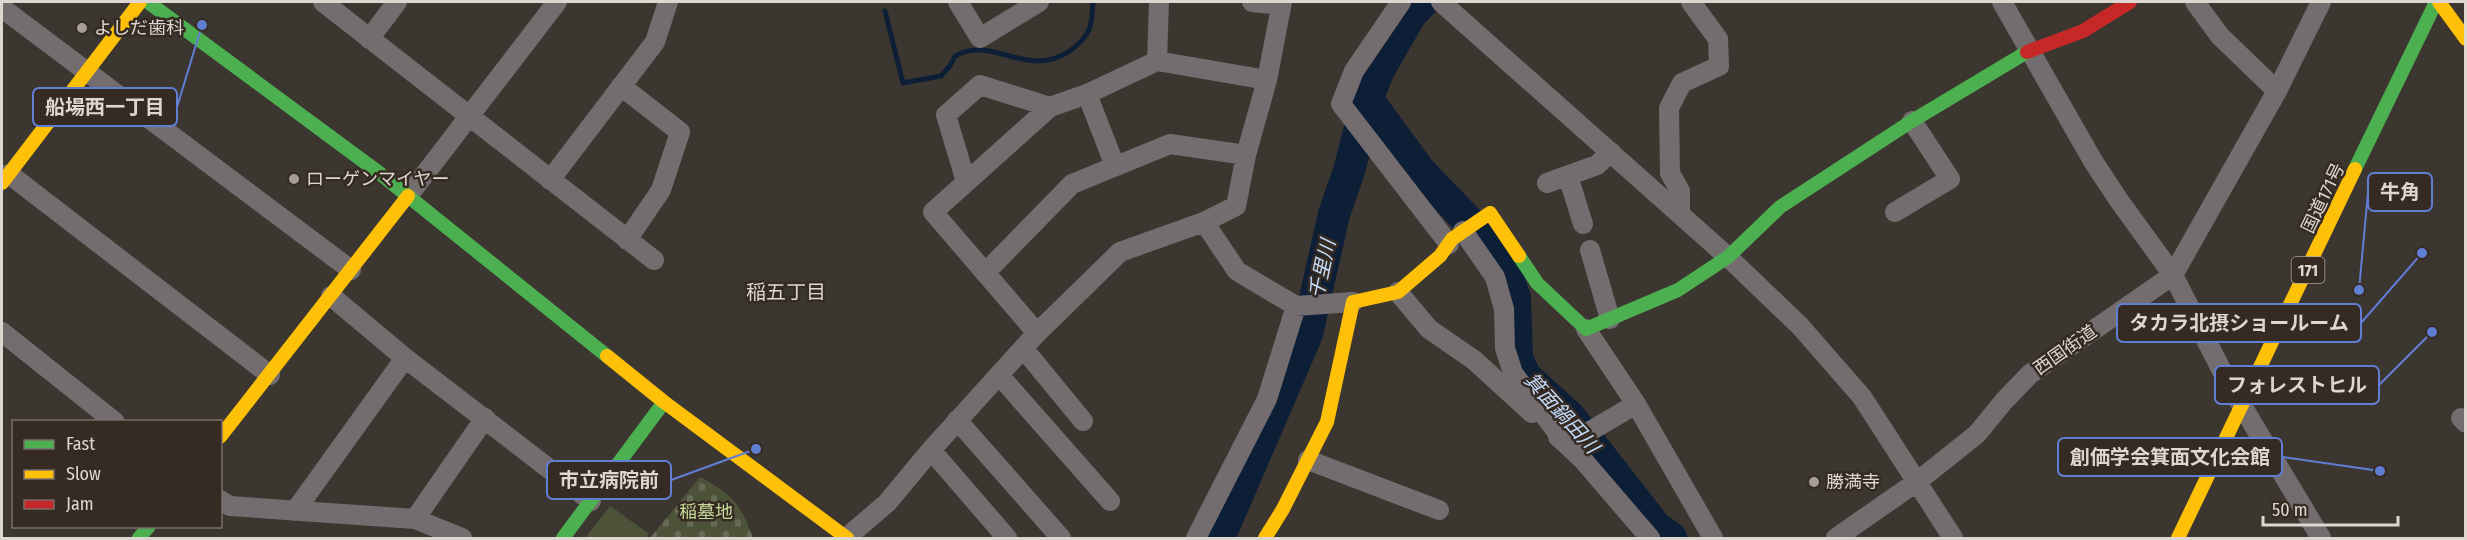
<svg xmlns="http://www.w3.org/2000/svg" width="2467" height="540" viewBox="0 0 2467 540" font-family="'Fira Sans Condensed','Noto Sans JP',sans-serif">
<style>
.green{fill:#4c5338}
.cemetery{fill:url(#cemetery-stones)}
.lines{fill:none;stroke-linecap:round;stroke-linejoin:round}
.stream{stroke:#0d1f36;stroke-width:5}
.river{stroke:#0d1f36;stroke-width:32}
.street{stroke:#746d6f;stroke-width:20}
.fast{stroke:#4caf50;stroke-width:14}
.slow{stroke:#ffc107;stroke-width:14}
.jam{stroke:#c62828;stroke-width:14}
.poi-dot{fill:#a59e98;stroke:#362b22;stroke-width:2}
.labels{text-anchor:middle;stroke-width:5;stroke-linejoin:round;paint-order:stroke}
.shield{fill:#362b22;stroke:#aca39c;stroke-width:1.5}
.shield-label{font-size:16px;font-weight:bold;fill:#ded6d0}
.poi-label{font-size:18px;fill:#ded6d0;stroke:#362b22;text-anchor:start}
.street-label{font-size:18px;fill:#ded6d0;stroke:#362b22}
.park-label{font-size:18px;fill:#c5da9a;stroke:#362b22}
.water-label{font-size:20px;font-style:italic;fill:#c2dbfc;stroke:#362b22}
.neighbourhood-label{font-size:20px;fill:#ded6d0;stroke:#362b22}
.leader{fill:none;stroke:#617ed5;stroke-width:2}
.callout-dot{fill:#617ed5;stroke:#362b22;stroke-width:2}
.callout{fill:#362b22;stroke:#617ed5;stroke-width:2}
.callout-label{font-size:20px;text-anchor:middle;font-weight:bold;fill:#ded6d0}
</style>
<defs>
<pattern id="cemetery-stones" width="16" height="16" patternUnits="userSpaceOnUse" patternTransform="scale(1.5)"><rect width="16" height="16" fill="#4c5338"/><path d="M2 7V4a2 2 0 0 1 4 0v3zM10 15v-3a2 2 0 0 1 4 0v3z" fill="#656b54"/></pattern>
</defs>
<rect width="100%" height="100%" fill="#3c3630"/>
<path class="green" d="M 610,506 L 648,533 L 647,538 L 585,538 Z"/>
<path class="cemetery" d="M 700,477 C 733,495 740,503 753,538 L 650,538 Z"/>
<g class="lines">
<path class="stream" d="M 885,11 L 903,83 L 941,76 L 950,66 L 955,56 C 993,34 1027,81 1071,50 C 1091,35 1092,26 1093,2"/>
<path class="river" d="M 1368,97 L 1373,107 L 1420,171 L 1477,230 L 1505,270 L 1515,298 L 1517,358 L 1525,376 L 1570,417 L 1656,527 L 1671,538
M 1219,538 L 1307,334 L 1334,214 L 1349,171 L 1368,97 L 1379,70 L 1411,14 L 1423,2"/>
<path class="street" d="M 323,2 L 654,260
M 958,2 L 980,38 L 1039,2
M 1252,2 L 1281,5
M 1401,2 L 1354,71 L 1341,104 L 1449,244
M 1441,2 L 1728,257 L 1800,326 L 1862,397 L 1953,538
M 2002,2 L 2093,161 L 2118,199 L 2173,275 L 2226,379 L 2321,538
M 2195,2 L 2220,36 L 2277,91
M 2,8 L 351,270
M 369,39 L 397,2
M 1157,61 L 1159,2
M 621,86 L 680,132 L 661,190 L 627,240
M 1087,94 L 1115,166
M 9,174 L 270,375
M 1568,176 L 1583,224
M 550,180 L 655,42 L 668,2
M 966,182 L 946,115 L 980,85 L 1050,107
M 1547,183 L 1597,165 L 1611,152
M 408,196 L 557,2
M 1895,212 L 1950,179 L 1912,121
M 1680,214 L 1680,191 L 1670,173 L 1669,108 L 1682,83 L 1719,66 L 1718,39 L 1691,2
M 1204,222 L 1237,271 L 1296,306 L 1353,302
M 1463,231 L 1495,277 L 1504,309 L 1505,348 L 1513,373 L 1565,443 L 1583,460 L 1650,538
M 1590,250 L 1610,319
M 985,273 L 1072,184 L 1170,144 L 1246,155
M 1398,292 L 1429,329 L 1474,360 L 1532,413
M 331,296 L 405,358 L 591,501
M 1586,329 L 1636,404 L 1713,538
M 2,332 L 115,422
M 1037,333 L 933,212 L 1050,107 L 1087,94 L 1157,61 L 1267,80
M 1023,348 L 1083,421
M 999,375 L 1110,501
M 2461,418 L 2466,423
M 957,420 L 1061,538
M 1558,437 L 1565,443 L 1592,430 L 1636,404
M 931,450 L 1007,538
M 1308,460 L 1439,510
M 220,500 L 230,506 L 415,519 L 462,538
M 295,511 L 405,358
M 415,519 L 485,418
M 846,538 L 887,503 L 931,450 L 1037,333 L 1120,252 L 1204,222 L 1236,206 L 1246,155 L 1267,80 L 1282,2
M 1196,538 L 1267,399 L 1296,306
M 1836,538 L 1918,481 L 1977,434 L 2004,401 L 2030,374 L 2173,275 L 2277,91 L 2321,2"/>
<path class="fast" d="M 148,2 L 378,172 L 607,356
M 2355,169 L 2436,2
M 1519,256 L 1537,283 L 1586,329 L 1678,290 L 1728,257 L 1780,207 L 1912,121 L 2027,52
M 139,538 L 149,526
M 563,538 L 664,402"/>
<path class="slow" d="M 2439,2 L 2466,39
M 2,183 L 140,2
M 607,356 L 664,402 L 847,538
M 220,437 L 408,196
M 1265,538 L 1283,509 L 1327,422 L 1353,302 L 1398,292 L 1440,256 L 1452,239 L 1490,213 L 1519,256
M 2178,538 L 2355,169"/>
<path class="jam" d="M 2027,52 L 2083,31 L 2130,2"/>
</g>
<g class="poi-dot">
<circle cx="82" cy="28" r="6"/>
<circle cx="294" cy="179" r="6"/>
<circle cx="1814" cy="482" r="6"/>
</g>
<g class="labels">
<rect class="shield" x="2291.5" y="257" width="33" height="26" rx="4.5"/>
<g class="shield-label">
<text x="2308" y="276">171</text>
</g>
<g class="poi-label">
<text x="94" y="34">よしだ歯科</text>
<text x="306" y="185">ローゲンマイヤー</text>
<text x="1826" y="488">勝満寺</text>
</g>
<g class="street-label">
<text transform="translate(2323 198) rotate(-64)" y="6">国道171号</text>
<text transform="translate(2065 350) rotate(-35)" y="6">西国街道</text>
</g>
<g class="park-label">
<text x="706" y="518">稲墓地</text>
</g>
<g class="water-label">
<text transform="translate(1322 269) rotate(-78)" y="7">千里川</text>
<text transform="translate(1562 413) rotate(48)" y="7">箕面鍋田川</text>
</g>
<g class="neighbourhood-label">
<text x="786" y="299">稲五丁目</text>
</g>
</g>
<path class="leader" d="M202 25L177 107M2359 290L2368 192M2422 253L2361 323M2432 332L2379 385M2380 471L2282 457M756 449L671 480"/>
<g class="callout-dot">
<circle cx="202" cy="25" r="6"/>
<circle cx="2359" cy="290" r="6"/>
<circle cx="2422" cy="253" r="6"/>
<circle cx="2432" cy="332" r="6"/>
<circle cx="2380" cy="471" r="6"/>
<circle cx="756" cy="449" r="6"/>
</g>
<g class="callout">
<rect x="33" y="88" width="144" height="38" rx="6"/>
<rect x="2368" y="173" width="64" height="38" rx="6"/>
<rect x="2117" y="304" width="244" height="38" rx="6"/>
<rect x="2215" y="366" width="164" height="38" rx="6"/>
<rect x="2058" y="438" width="224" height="38" rx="6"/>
<rect x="547" y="461" width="124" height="38" rx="6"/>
</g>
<g class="callout-label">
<text x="105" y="114">船場西一丁目</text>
<text x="2400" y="199">牛角</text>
<text x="2239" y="330">タカラ北摂ショールーム</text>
<text x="2297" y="392">フォレストヒル</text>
<text x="2170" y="464">創価学会箕面文化会館</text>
<text x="609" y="487">市立病院前</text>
</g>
<rect width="2467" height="540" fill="none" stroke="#ded6d0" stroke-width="6"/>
<rect x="12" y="420" width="210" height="108" fill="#362b22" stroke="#796f68" stroke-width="1.5"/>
<rect x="24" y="440" width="30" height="9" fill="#4caf50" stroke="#796f68" stroke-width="1.5"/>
<text x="66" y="450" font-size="18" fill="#ded6d0">Fast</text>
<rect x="24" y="470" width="30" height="9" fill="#ffc107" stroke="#796f68" stroke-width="1.5"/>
<text x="66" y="480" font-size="18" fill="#ded6d0">Slow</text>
<rect x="24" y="500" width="30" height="9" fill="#c62828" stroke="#796f68" stroke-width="1.5"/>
<text x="66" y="510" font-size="18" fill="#ded6d0">Jam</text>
<path d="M2263 516v9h135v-9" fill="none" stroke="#ded6d0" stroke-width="3"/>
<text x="2272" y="516" font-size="18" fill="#ded6d0" stroke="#362b22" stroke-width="4.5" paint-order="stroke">50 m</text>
</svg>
